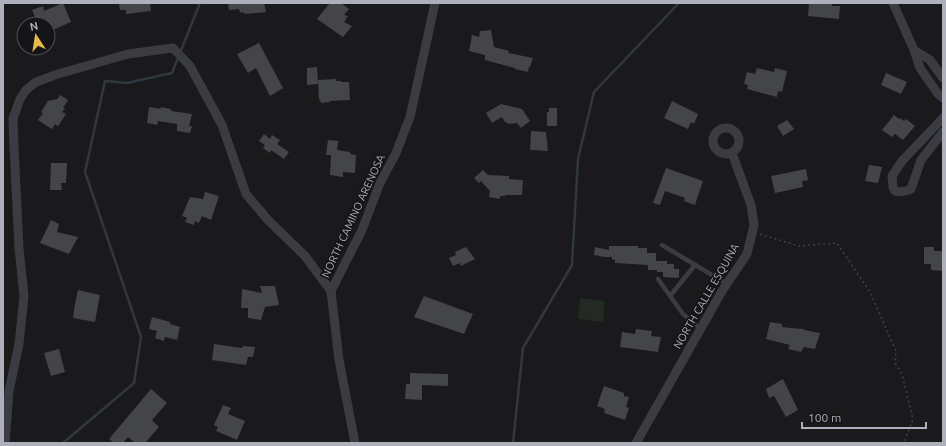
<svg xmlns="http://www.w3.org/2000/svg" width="946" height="446" viewBox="0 0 946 446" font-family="Ubuntu,sans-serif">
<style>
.green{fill:#222a23}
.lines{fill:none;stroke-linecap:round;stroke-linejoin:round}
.stream{stroke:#30383f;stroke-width:2.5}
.building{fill:#444549}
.path{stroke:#414248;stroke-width:1.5;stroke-dasharray:2 3;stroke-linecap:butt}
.lane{stroke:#3b3c41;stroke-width:4.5}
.street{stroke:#3b3c41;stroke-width:9}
.labels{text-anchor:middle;stroke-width:3.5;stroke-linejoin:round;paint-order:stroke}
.street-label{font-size:11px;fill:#adb0ba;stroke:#151517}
</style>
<rect width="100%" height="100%" fill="#1a1a1c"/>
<path class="green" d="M 580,298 L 605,301 L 603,322 L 578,319 Z"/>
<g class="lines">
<path class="stream" d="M 180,53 L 200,3
M 63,443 L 134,383 L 141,337 L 85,172 L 105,81 L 127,83 L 172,73 L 178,58
M 513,443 L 523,348 L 572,265 L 578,159 L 594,92 L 679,3"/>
</g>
<path class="building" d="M 63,3 L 71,22 L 48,32 L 48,24 L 38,24 L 32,10 L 43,6 L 44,11 Z
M 119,3 L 150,3 L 151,11 L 126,14 L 126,10 L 120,10 Z
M 228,3 L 251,3 L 251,4 L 264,3 L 266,12 L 246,14 L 242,12 L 240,13 L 239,9 L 229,10 Z
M 330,3 L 341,3 L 349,9 L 344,15 L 348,16 L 344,22 L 352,26 L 343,37 L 317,19 Z
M 809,3 L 832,3 L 832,6 L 840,6 L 839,19 L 808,16 Z
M 491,30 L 494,47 L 509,51 L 508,53 L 533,58 L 530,67 L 529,67 L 528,72 L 515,69 L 515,68 L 485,60 L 485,55 L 469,51 L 472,35 L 479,37 L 480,31 Z
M 259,43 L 283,88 L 270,96 L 256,68 L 248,73 L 237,54 Z
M 317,67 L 318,84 L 307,85 L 307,68 Z
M 757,68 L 774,72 L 775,68 L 787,71 L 782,92 L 778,91 L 777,97 L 747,89 L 748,85 L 744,84 L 747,72 L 755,74 Z
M 886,73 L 907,82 L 901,94 L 881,85 Z
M 336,79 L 336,81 L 341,81 L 341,82 L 349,82 L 350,100 L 330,101 L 330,102 L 321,103 L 320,99 L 319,100 L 318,80 Z
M 60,95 L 68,100 L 63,108 L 65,108 L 62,112 L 66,114 L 58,126 L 55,124 L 52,129 L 38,120 L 43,113 L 41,112 L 48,101 L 57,99 Z
M 672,101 L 698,114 L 694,124 L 691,122 L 688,129 L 664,118 Z
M 501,104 L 522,109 L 530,121 L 521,128 L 517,123 L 509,124 L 505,122 L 502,117 L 492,123 L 486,113 Z
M 149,107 L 161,109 L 160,107 L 171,109 L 171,111 L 192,114 L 189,126 L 192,126 L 190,133 L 177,131 L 177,124 L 158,121 L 157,125 L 147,123 Z
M 549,108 L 557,108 L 557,126 L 547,126 L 547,112 L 549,112 Z
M 894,115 L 899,119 L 900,118 L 904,121 L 906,119 L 915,126 L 903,140 L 895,134 L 892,137 L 882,130 Z
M 787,120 L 794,129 L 783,136 L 777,126 Z
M 531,131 L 546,132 L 548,151 L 530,150 Z
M 264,134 L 270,139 L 272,135 L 280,140 L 277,144 L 289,152 L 284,159 L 271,150 L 270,153 L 263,148 L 265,145 L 259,141 Z
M 328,140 L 338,141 L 337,150 L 350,152 L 350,154 L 356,155 L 355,173 L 343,172 L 343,177 L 330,175 L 331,155 L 326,155 Z
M 51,163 L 67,163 L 66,183 L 61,183 L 62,190 L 50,190 Z
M 869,165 L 882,167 L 878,183 L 865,181 Z
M 666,168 L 703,181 L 695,205 L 684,201 L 685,198 L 665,191 L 660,205 L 653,203 Z
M 806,169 L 808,180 L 802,181 L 803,187 L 775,193 L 771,176 Z
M 483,170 L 488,175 L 509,176 L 509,179 L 523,180 L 522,195 L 505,195 L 505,196 L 500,196 L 500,199 L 489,197 L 490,191 L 481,181 L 479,183 L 474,178 Z
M 205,192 L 219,196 L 211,220 L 202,216 L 199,223 L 195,221 L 194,225 L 185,222 L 187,218 L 182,216 L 190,197 L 203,199 Z
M 51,220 L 59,224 L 57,232 L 78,237 L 69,254 L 40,243 Z
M 609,246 L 638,246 L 638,248 L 647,248 L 647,253 L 656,253 L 656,261 L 667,261 L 667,264 L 674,264 L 674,269 L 679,269 L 679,278 L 663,277 L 663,272 L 657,272 L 657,270 L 648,270 L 648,265 L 615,263 L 615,260 L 612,259 L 612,257 L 605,257 L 594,255 L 595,247 L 609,250 Z
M 466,247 L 475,259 L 461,266 L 460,263 L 453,266 L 449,258 L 456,255 L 455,252 Z
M 924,247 L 934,247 L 934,251 L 943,251 L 943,271 L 931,270 L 931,264 L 924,264 Z
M 260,286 L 275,286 L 279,305 L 265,307 L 261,320 L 248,318 L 248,308 L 241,308 L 242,289 L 262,293 Z
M 78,290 L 100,295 L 95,322 L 73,318 L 75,304 Z
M 424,296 L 473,314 L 464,334 L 414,317 Z
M 152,317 L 170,322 L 170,324 L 180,327 L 177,340 L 165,337 L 164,341 L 155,338 L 157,331 L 149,329 Z
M 770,322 L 782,324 L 782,327 L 791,328 L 804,329 L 804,330 L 820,333 L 815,349 L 804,347 L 801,352 L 788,349 L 790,345 L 766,339 Z
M 636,329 L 652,331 L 651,336 L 661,337 L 658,352 L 620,347 L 622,332 L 635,334 Z
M 214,344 L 242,348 L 243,346 L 255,347 L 253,357 L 248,357 L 246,365 L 212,360 Z
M 59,349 L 65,372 L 51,376 L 44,353 Z
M 410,373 L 448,374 L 448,386 L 422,385 L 422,400 L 405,399 L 406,384 L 410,384 Z
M 783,379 L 798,410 L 786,417 L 774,396 L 769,398 L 766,389 Z
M 604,386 L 624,393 L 624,396 L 629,397 L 626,407 L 629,408 L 625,420 L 604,413 L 605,409 L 597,406 Z
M 151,389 L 167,403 L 152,420 L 159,427 L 145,443 L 135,443 L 128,437 L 123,443 L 114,443 L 109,439 Z
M 223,405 L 231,408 L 228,414 L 245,421 L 237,440 L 216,431 L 218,427 L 214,425 Z"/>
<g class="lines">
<path class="path" d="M 760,234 L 799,246 L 837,243 L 870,292 L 896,351 L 895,363 L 902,374 L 913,419 L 904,443"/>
<path class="lane" d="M 662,245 L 727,284
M 658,279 L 683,314 L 701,329
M 670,296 L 695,265"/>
<path class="street" d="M 893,3 L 914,50 L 920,68 L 938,94 L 943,98
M 914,50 L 930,60 L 943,78
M 943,118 L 902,161 L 892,176 L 893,187 L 895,191 C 901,193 905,192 911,189 L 921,160 L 943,132
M713 141a13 13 0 1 1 26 0a13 13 0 1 1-26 0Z
M 5,443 L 9,391 L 19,344 L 24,296 L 19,248 L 14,147 L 13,119 L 20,99 L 26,90 L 36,82 L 58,74 L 128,54 L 173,48 L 190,66 L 222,125 L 246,194 L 268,220 L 305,256 L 331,291
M 355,443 L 339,360 L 331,291 L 362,230 L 380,183 L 396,153 L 410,117 L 435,3
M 636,443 L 722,291 L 747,254 L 754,225 L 751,205 L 732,153"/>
</g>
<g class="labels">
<g class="street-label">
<text transform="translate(353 216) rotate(-65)" y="4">NORTH CAMINO ARENOSA</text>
<text transform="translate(706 296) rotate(-60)" y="4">NORTH CALLE ESQUINA</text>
</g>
</g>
<rect width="946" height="446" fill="none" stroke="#adb0ba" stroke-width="8"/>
<g transform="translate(36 36) rotate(348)"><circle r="19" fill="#151517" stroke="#525358"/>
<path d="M0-3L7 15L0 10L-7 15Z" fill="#e6bc48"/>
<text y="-6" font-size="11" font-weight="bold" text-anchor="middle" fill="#adb0ba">N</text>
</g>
<path d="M802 422v6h124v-6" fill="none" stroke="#adb0ba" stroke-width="2"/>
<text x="808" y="422" font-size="12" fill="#adb0ba" stroke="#151517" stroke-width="3" paint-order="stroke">100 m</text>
</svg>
